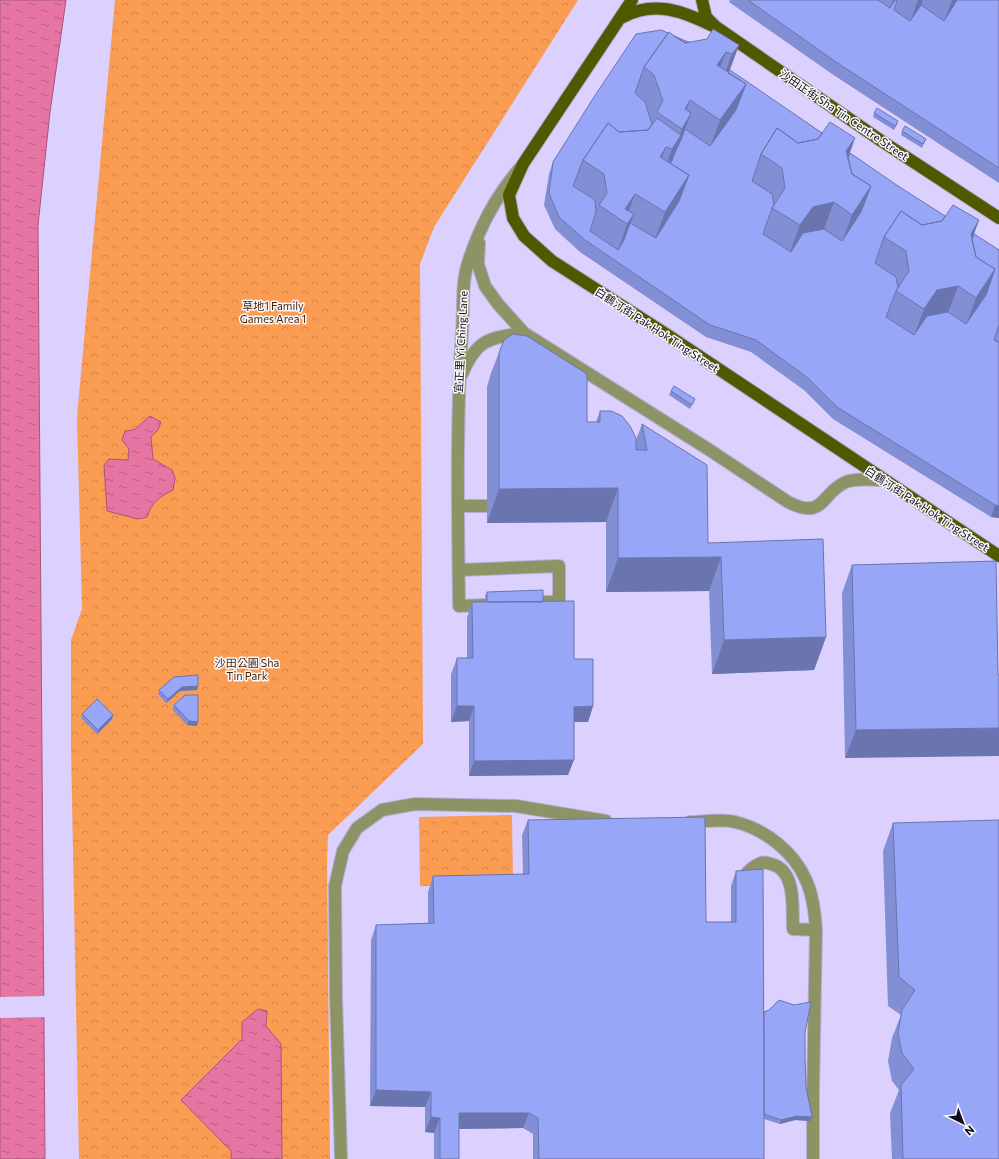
<svg xmlns="http://www.w3.org/2000/svg" width="999" height="1159" viewBox="0 0 999 1159" font-family="Commissioner,'Noto Sans TC',sans-serif">
<style>
.park{fill:url(#park-crowns)}
.water{fill:url(#water-ripples);stroke:#a6567b}
.pier{fill:#dbd0fe}
.lines{fill:none;stroke-linecap:round;stroke-linejoin:round}
.minor-casing{stroke:#b7add6;stroke-width:14}
.major-casing{stroke:#b7add6;stroke-width:14}
.minor{stroke:#8c9465;stroke-width:12}
.major{stroke:#515900;stroke-width:12}
.wall{fill:#838fd5}
.shaded-wall{fill:#6a74ae}
.building{fill:#98a6f8;stroke:#6a74ae}
.labels{text-anchor:middle;stroke-width:3;stroke-linejoin:round;paint-order:stroke}
.street-label{font-size:11px;fill:#120d1d;stroke:#f9f8fc}
.park-label{font-size:11px;fill:#441f00;stroke:#f9f8fc}
</style>
<defs>
<pattern id="park-crowns" width="20" height="18" patternUnits="userSpaceOnUse"><rect width="20" height="18" fill="#fb9c53"/><path d="M2 6a3 3 0 1 1 6 0M12 15a3 3 0 1 1 6 0" fill="none" stroke="#d68548"/></pattern>
<pattern id="water-ripples" width="26" height="14" patternUnits="userSpaceOnUse"><rect width="26" height="14" fill="#e675a3"/><path d="M2 4q2-2 4 0t4 0M15 11q2-2 4 0t4 0" fill="none" stroke="#b95e84"/></pattern>
</defs>
<rect width="100%" height="100%" fill="#dbd0fe"/>
<path class="park" d="M 115,0 L 578,0 L 434,227 L 420,264 L 423,744 L 328,835 L 327,862 L 330,1159 L 79,1159 L 71,749 L 71,640 L 82,609 L 77,417 Z
M 512,815 L 513,885 L 420,886 L 419,817 Z"/>
<path class="water" d="M 0,0 L 66,0 L 50,112 L 38,225 L 45,1159 L 0,1159 Z
M 150,416 L 161,422 L 158,430 L 151,437 L 153,459 L 172,470 L 175,478 L 173,490 C 159,497 152,502 147,517 L 138,519 L 107,511 L 104,465 L 109,459 L 128,460 L 129,449 L 122,440 L 125,431 L 134,430 Z
M 258,1009 L 267,1011 L 266,1026 L 281,1044 L 282,1159 L 231,1159 L 231,1151 L 181,1100 L 242,1039 L 242,1022 Z"/>
<path class="pier" d="M 45,996 L 46,1017 L 0,1018 L 0,997 Z"/>
<g class="lines">
<defs>
<path id="minor" d="M 479,243 L 478,264 L 485,286 L 498,304 L 524,333 L 708,449 L 788,502 C 825,521 821,492 846,482 C 857,478 871,480 883,480
M 462,374 C 477,339 489,338 524,333
M 458,506 L 487,506
M 459,570 L 559,566 L 559,602 L 543,602
M 488,605 L 459,606 C 458,515 456,423 462,332 C 464,310 461,285 468,263 C 479,228 496,196 520,168
M 690,822 C 704,822 722,818 735,822 C 765,829 794,852 806,880 C 813,895 815,914 816,930 L 813,1091 L 813,1159
M 741,883 C 745,873 750,868 759,864 C 764,861 767,863 771,864 C 797,870 792,909 793,929 L 816,930
M 341,1159 L 336,998 L 335,886 L 343,851 L 357,828 L 382,810 L 415,804 L 516,806 L 606,821"/>
<path id="major" d="M 632,0 L 523,164 L 509,195 L 513,218 L 524,236 L 552,261 L 669,336 L 999,556
M 702,0 L 706,17 L 716,27 L 880,140 L 999,218
M 623,17 C 654,0 683,11 713,26"/>
</defs>
<use href="#minor" class="minor-casing"/>
<use href="#major" class="major-casing"/>
<use href="#minor" class="minor"/>
<use href="#major" class="major"/>
</g>
<path class="wall" d="M 730,0 L 999,0 L 999,183 L 832,74 L 729,2 Z
M 674,36 L 689,42 L 739,45 L 729,71 L 822,133 L 855,138 L 850,153 L 898,186 L 945,216 L 979,220 L 974,234 L 999,250 L 999,518 L 991,517 L 833,419 L 804,390 L 751,352 L 706,337 L 580,252 L 555,229 L 544,205 L 549,174 L 553,162 Z
M 874,113 L 898,121 L 897,125 L 894,130 L 873,117 Z
M 902,131 L 926,139 L 922,148 L 901,135 Z
M 504,340 L 587,422 L 596,422 L 600,411 L 636,440 L 642,424 L 708,543 L 826,637 L 814,670 L 712,674 L 709,591 L 606,592 L 606,522 L 487,523 L 487,387 L 491,373 Z
M 671,391 L 693,403 L 690,409 L 669,395 Z
M 996,561 L 845,758 L 842,593 L 852,565 Z
M 487,592 L 543,602 L 574,659 L 593,706 L 588,722 L 574,722 L 568,775 L 469,776 L 469,721 L 451,722 L 451,674 L 457,658 L 467,658 L 467,618 L 472,602 L 486,602 L 485,596 Z
M 198,686 L 197,690 L 180,691 L 166,703 L 158,694 L 159,690 Z
M 174,705 L 197,726 L 187,725 L 172,709 Z
M 82,714 L 113,715 L 112,719 L 97,734 L 81,718 Z
M 528,820 L 706,922 L 731,922 L 731,886 L 736,871 L 764,1012 L 805,1032 L 805,1058 L 806,1087 L 812,1117 L 810,1121 L 795,1120 L 780,1124 L 764,1119 L 764,1159 L 533,1159 L 533,1134 L 523,1128 L 459,1129 L 459,1159 L 434,1159 L 434,1133 L 425,1132 L 425,1107 L 370,1106 L 371,940 L 376,925 L 428,923 L 428,892 L 433,876 L 523,874 L 522,835 Z
M 893,823 L 999,1159 L 892,1159 L 890,1113 L 899,1090 L 892,1081 L 888,1061 L 892,1038 L 901,1015 L 888,1006 L 883,851 Z"/>
<path class="shaded-wall" d="M 893,0 L 897,0 L 886,20 Z
M 918,0 L 923,0 L 916,17 L 906,33 Z
M 952,0 L 957,0 L 952,14 L 940,32 Z
M 739,45 L 725,83 L 718,92 L 732,54 Z
M 726,52 L 712,89 L 717,65 Z
M 746,84 L 732,121 L 706,158 L 720,120 Z
M 690,100 L 680,127 L 685,109 Z
M 691,113 L 677,151 L 658,187 L 672,149 L 679,138 L 682,129 Z
M 855,138 L 841,176 L 846,151 Z
M 666,147 L 652,184 L 660,157 Z
M 689,175 L 675,213 L 651,250 L 665,212 Z
M 871,186 L 857,224 L 838,253 L 852,215 Z
M 635,194 L 625,222 L 625,209 Z
M 834,202 L 820,240 L 786,263 L 800,225 L 813,207 Z
M 634,214 L 620,252 L 614,262 L 627,224 Z
M 979,220 L 965,258 L 971,234 Z
M 995,269 L 982,307 L 962,336 L 976,298 Z
M 958,286 L 944,324 L 910,347 L 924,309 L 937,290 Z
M 618,488 L 606,522 L 487,523 L 499,489 Z
M 995,505 L 999,506 L 999,518 L 991,517 Z
M 721,557 L 709,591 L 606,592 L 618,558 Z
M 826,637 L 814,670 L 712,674 L 724,640 Z
M 198,686 L 197,690 L 180,691 L 166,703 L 168,699 L 182,687 Z
M 457,706 L 474,706 L 469,721 L 451,722 Z
M 593,706 L 588,722 L 568,722 L 574,707 Z
M 113,715 L 112,719 L 97,734 L 98,730 Z
M 189,721 L 198,722 L 197,726 L 187,725 Z
M 999,728 L 999,756 L 845,758 L 856,730 Z
M 574,760 L 568,775 L 469,776 L 474,761 Z
M 376,1090 L 431,1092 L 425,1107 L 370,1106 Z
M 459,1113 L 529,1113 L 523,1128 L 453,1129 Z
M 797,1116 L 812,1117 L 810,1121 L 795,1120 L 780,1124 L 781,1120 Z
M 431,1117 L 440,1118 L 434,1133 L 425,1132 Z"/>
<path class="building" d="M 748,0 L 878,0 L 890,8 L 895,0 L 897,0 L 894,10 L 910,21 L 921,5 L 944,21 L 956,2 L 957,0 L 999,0 L 999,168 L 836,62 Z
M 713,29 L 739,45 L 732,54 L 726,52 L 717,65 L 746,84 L 720,120 L 690,100 L 685,109 L 691,113 L 682,129 L 657,112 L 663,101 L 654,75 L 644,67 L 669,32 L 685,43 L 707,39 Z
M 661,30 L 668,33 L 644,67 L 635,93 L 645,102 L 652,124 L 648,130 L 619,132 L 608,123 L 583,160 L 573,186 L 595,200 L 596,212 L 590,231 L 618,250 L 624,240 L 630,223 L 656,238 L 679,201 L 689,175 L 670,163 L 672,161 L 676,150 L 681,140 L 685,129 L 710,146 L 736,110 L 746,84 L 728,73 L 730,70 L 822,133 L 818,139 L 798,143 L 777,128 L 761,154 L 752,181 L 772,194 L 774,205 L 772,208 L 763,234 L 791,252 L 803,233 L 824,229 L 842,241 L 861,212 L 871,186 L 852,174 L 848,158 L 850,153 L 898,186 L 945,216 L 942,221 L 922,225 L 901,211 L 884,237 L 875,263 L 896,277 L 898,288 L 896,291 L 886,317 L 914,335 L 927,316 L 948,312 L 966,324 L 986,295 L 995,269 L 976,257 L 972,240 L 974,234 L 999,250 L 999,325 L 994,340 L 999,343 L 999,506 L 995,505 L 837,407 L 808,378 L 756,340 L 710,325 L 585,240 L 559,217 L 549,193 L 553,162 L 594,97 L 636,34 Z
M 674,36 L 688,42 L 689,42 L 685,43 Z
M 877,108 L 898,121 L 895,126 L 874,113 Z
M 657,118 L 681,135 L 672,149 L 666,147 L 660,157 L 689,175 L 665,212 L 635,194 L 625,209 L 634,214 L 627,224 L 599,205 L 607,193 L 604,174 L 583,160 L 608,123 L 619,132 L 648,130 Z
M 830,122 L 855,138 L 846,151 L 852,174 L 871,186 L 852,215 L 834,202 L 813,207 L 800,225 L 772,208 L 785,188 L 782,168 L 761,154 L 777,128 L 798,143 L 818,139 Z
M 905,126 L 926,139 L 923,144 L 902,131 Z
M 953,205 L 979,220 L 971,234 L 976,257 L 995,269 L 976,298 L 958,286 L 937,290 L 924,309 L 896,291 L 909,271 L 906,251 L 884,237 L 901,211 L 922,225 L 942,221 Z
M 513,334 L 527,336 L 587,374 L 587,422 L 600,422 L 600,411 L 611,411 L 622,416 L 630,426 L 636,438 L 636,450 L 647,450 L 642,424 L 707,465 L 708,543 L 823,539 L 826,637 L 724,640 L 721,557 L 618,558 L 618,488 L 499,489 L 499,353 L 504,340 Z
M 674,386 L 695,399 L 692,405 L 671,391 Z
M 996,561 L 998,675 L 999,675 L 999,728 L 856,730 L 852,565 Z
M 543,590 L 543,602 L 487,602 L 487,592 Z
M 574,601 L 574,659 L 593,659 L 593,706 L 574,707 L 574,760 L 474,761 L 474,706 L 457,706 L 457,658 L 473,658 L 472,602 Z
M 198,675 L 198,686 L 182,687 L 168,699 L 159,690 L 174,677 Z
M 185,695 L 198,695 L 198,722 L 189,721 L 174,705 Z
M 97,699 L 113,715 L 98,730 L 82,714 Z
M 705,817 L 706,922 L 736,922 L 736,871 L 763,869 L 764,1081 L 764,1159 L 539,1159 L 538,1118 L 529,1113 L 459,1113 L 459,1159 L 440,1159 L 440,1118 L 431,1117 L 431,1092 L 376,1090 L 376,925 L 434,923 L 433,876 L 529,874 L 528,820 Z
M 999,820 L 999,1159 L 903,1159 L 901,1085 L 914,1069 L 902,1053 L 898,1033 L 902,1010 L 915,990 L 899,977 L 893,823 Z
M 779,1000 L 794,1005 L 811,1002 L 805,1032 L 805,1058 L 806,1087 L 812,1117 L 797,1116 L 781,1120 L 764,1114 L 764,1012 L 769,1010 Z"/>
<g class="labels">
<g class="street-label">
<text transform="translate(844 115) rotate(34)" y="4">沙田正街 Sha Tin Centre Street</text>
<text transform="translate(657 330) rotate(33)" y="4">白鶴汀街 Pak Hok Ting Street</text>
<text transform="translate(461 342) rotate(-87)" y="4">宜正里 Yi Ching Lane</text>
<text transform="translate(927 509) rotate(33)" y="4">白鶴汀街 Pak Hok Ting Street</text>
</g>
<g class="park-label">
<text x="273" y="310">草地1 Family<tspan x="273" dy="13">Games Area 1</tspan></text>
<text x="247" y="667">沙田公園 Sha<tspan x="247" dy="13">Tin Park</tspan></text>
</g>
</g>
<g transform="translate(963 1123) rotate(138)" stroke="#f9f8fc" stroke-width="3" paint-order="stroke">
<path d="M0-3L7 15L0 10L-7 15Z" fill="#120d1d"/>
<text y="-6" font-size="11" font-weight="bold" text-anchor="middle" fill="#120d1d">N</text>
</g>
</svg>
